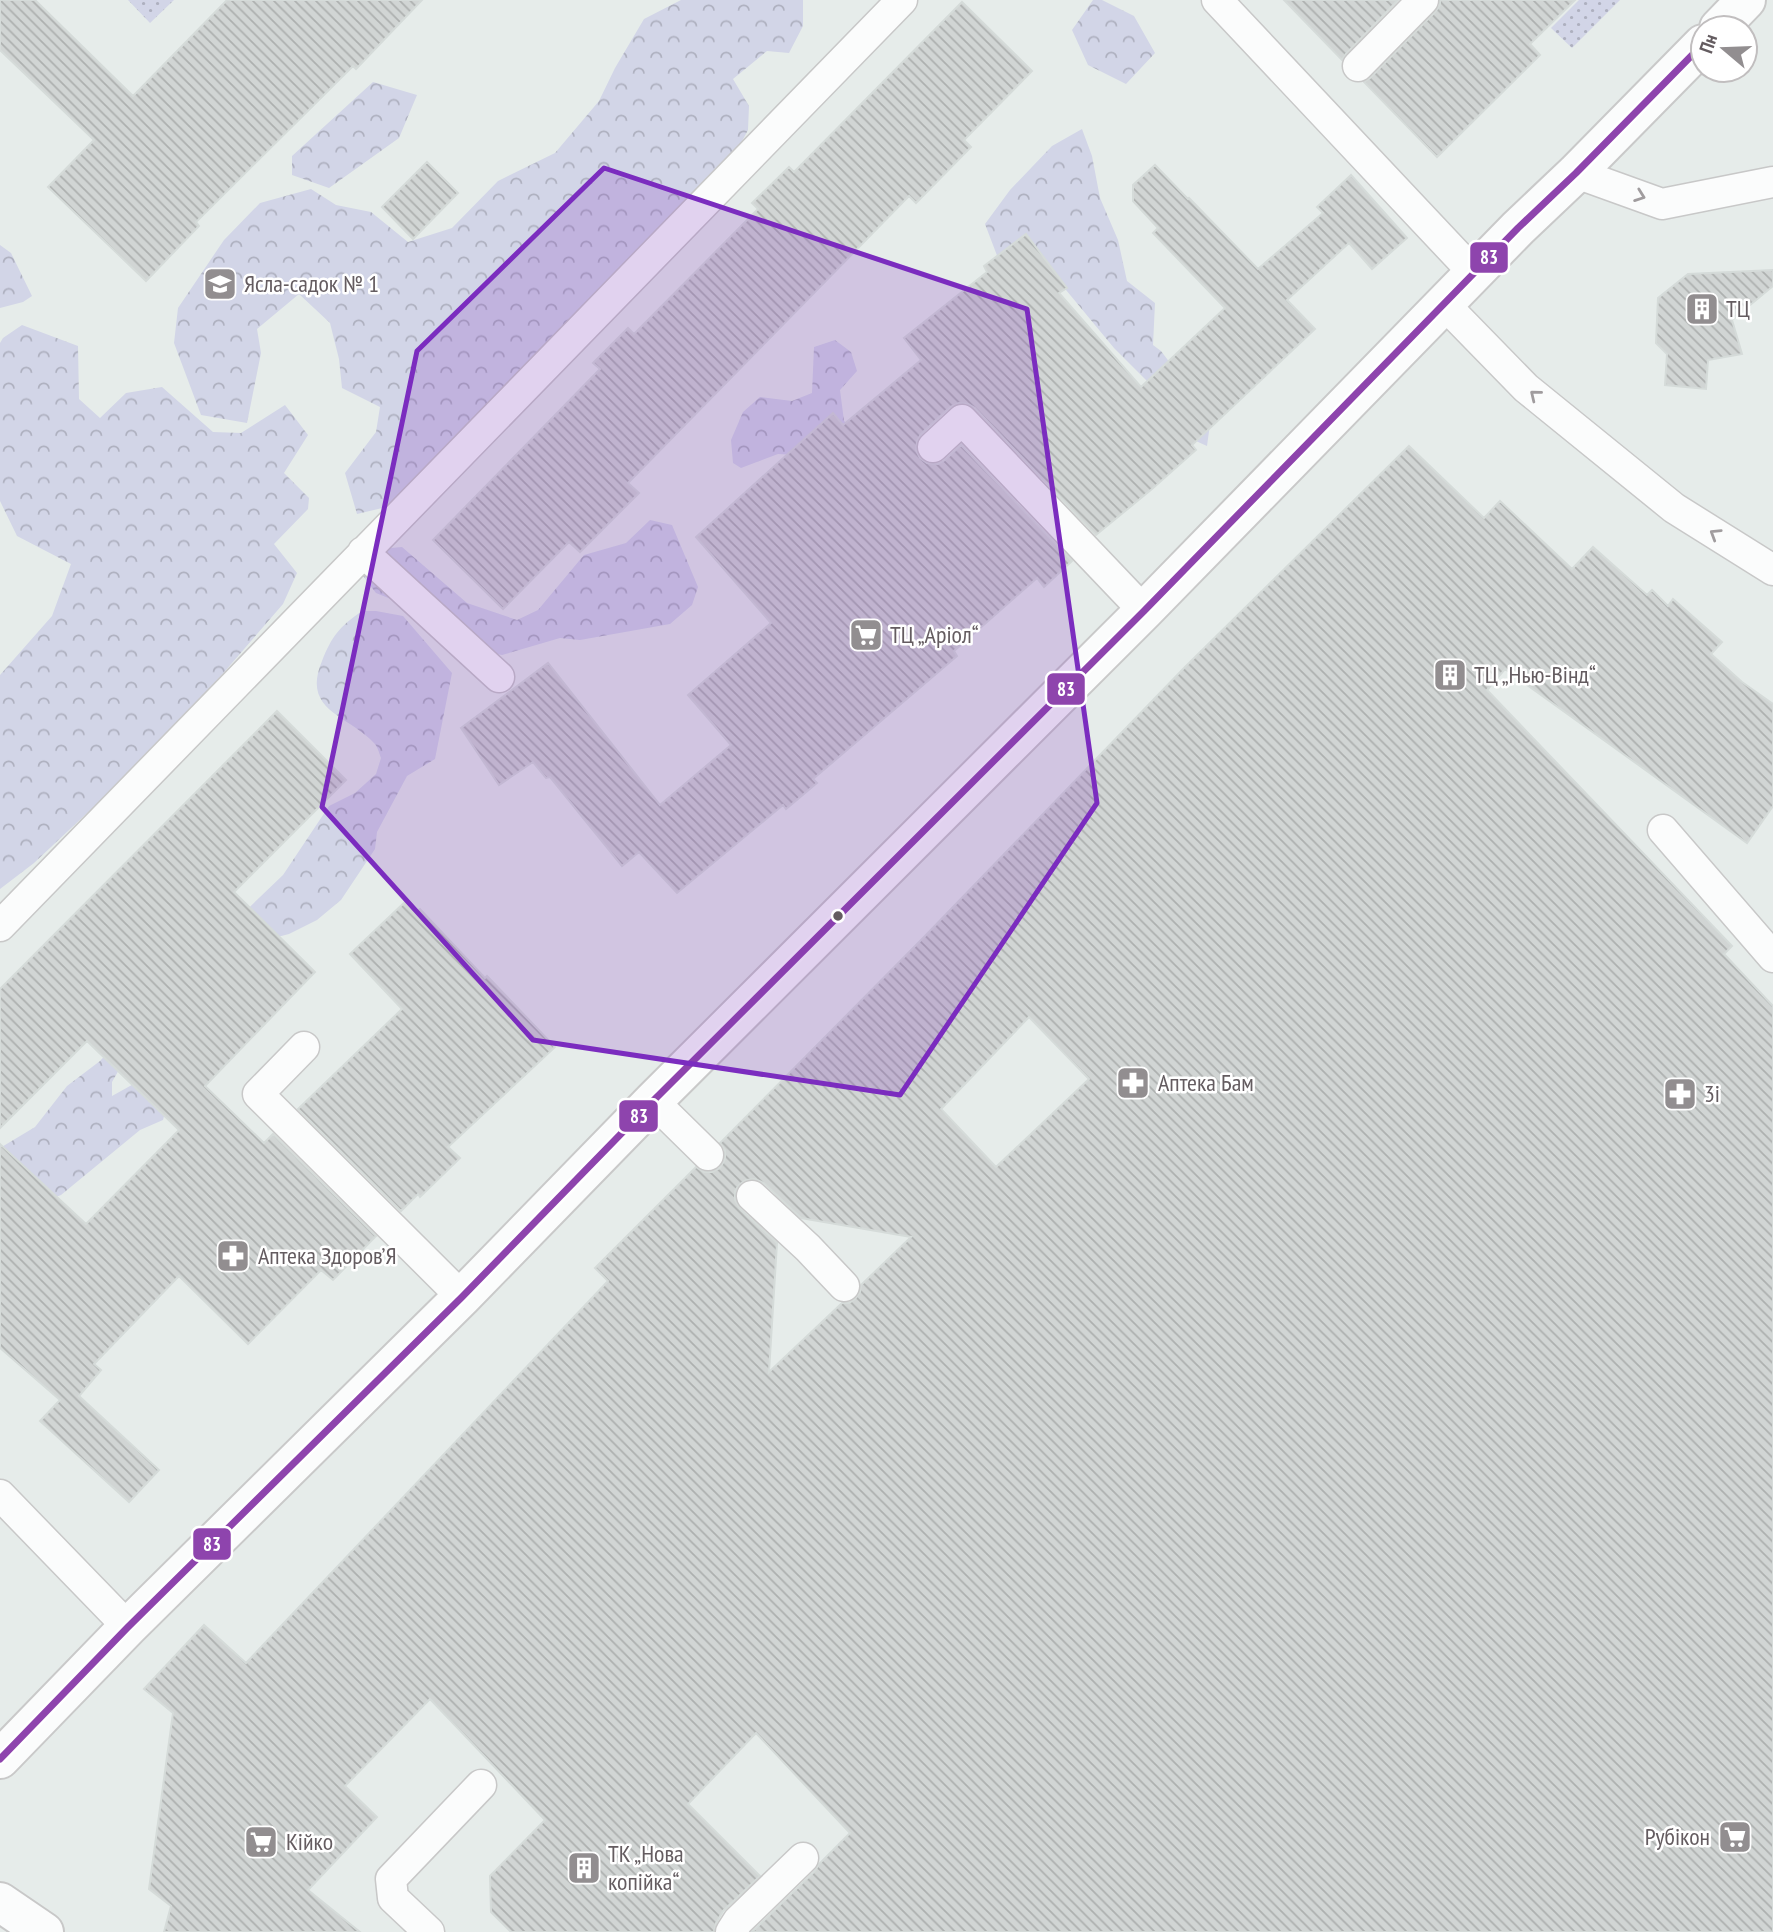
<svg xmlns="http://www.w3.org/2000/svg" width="1773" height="1932" viewBox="0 0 1773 1932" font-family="'PT Sans Narrow',sans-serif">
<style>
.grass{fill:url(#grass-dots)}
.forest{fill:url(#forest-crowns)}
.building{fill:url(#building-back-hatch);stroke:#d5dbd9;stroke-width:2;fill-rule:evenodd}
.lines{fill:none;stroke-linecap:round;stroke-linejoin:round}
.service-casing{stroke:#c8c8c8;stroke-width:33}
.minor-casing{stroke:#c8c8c8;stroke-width:42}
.secondary-casing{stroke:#c9c9c9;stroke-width:42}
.service{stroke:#fbfcfc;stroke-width:30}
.minor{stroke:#fbfcfc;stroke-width:38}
.secondary{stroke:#fbfcfc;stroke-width:38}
.bus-1-casing{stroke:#fff;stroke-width:12}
.bus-1{stroke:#8e44ad;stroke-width:7}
.oneway{stroke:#a09c9e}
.marked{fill:#7b2cbf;fill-opacity:0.2;stroke:#7b2cbf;stroke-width:5;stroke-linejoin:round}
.bus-dot{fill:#645c60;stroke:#fff;stroke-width:2.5}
.labels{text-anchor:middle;stroke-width:5;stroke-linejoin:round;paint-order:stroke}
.poi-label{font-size:24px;fill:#645c60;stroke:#fff;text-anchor:start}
.line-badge{stroke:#fff;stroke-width:2.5}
.badge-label{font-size:19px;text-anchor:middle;font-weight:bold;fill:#fff}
</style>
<defs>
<pattern id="grass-dots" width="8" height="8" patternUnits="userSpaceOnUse" patternTransform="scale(1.75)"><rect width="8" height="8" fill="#d2d5e7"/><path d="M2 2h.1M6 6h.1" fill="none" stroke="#aeb0bf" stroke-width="1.8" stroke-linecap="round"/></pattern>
<pattern id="forest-crowns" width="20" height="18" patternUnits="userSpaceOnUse" patternTransform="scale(1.75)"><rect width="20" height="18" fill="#d2d5e7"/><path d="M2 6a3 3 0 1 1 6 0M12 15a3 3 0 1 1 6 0" fill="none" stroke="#aeb0bf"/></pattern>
<pattern id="building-back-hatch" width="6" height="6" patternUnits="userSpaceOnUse" patternTransform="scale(1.75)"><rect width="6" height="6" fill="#d1d5d4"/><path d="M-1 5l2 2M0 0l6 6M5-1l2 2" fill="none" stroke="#adb0af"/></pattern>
</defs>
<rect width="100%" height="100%" fill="#e6ecea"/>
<path class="grass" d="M 128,0 L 174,0 L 150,23 Z
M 1579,0 L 1620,0 L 1572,48 L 1551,28 Z"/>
<path class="forest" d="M 681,0 L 803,0 L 803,26 L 789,53 L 767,51 L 733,79 L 749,106 L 748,130 L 728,167 L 395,505 L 357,514 L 345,473 L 376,432 L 380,407 L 342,388 L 339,359 L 330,323 L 299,294 L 257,329 L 261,353 L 247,423 L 201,415 L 174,343 L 178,308 L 224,240 L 260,203 L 311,189 L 336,205 L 371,212 L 408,242 L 452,228 L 498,181 L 555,153 L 599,101 L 615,68 L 644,19 Z
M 1093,0 L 1102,0 L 1134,16 L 1155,53 L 1126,84 L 1088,65 L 1072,30 Z
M 373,82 L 417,95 L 399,138 L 329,188 L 292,175 L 292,156 Z
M 1082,129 L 1092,156 L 1100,198 L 1118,240 L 1127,281 L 1155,303 L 1153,345 L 1161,351 L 1211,417 L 1207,446 L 1187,437 L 1170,404 L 1114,348 L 1047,267 L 1001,266 L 985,224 L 1010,190 L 1052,146 Z
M 0,245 L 11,253 L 32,296 L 23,302 L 0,308 Z
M 22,325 L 78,346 L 79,399 L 100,418 L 126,393 L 162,387 L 213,432 L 241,433 L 285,405 L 308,435 L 284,473 L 309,498 L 308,509 L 274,544 L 297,573 L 283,604 L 168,737 L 34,863 L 0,889 L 0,675 L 52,616 L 71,564 L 17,536 L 0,501 L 0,343 L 3,338 Z
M 835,340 L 851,352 L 857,371 L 840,390 L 844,421 L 890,460 L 778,454 L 741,468 L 733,463 L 731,440 L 743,412 L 760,397 L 792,401 L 812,393 L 814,347 Z
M 650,520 L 672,525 L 698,587 L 692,605 L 670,624 L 580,640 L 560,638 L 502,655 L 484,652 L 423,612 L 376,593 L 363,576 L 380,549 L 402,547 L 467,603 L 517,620 L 538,610 L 584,555 L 626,543 Z
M 362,611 L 376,611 L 403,616 L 452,673 L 435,759 L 407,776 L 377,832 L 375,849 L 341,900 L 317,920 L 289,934 L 258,942 L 120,1068 L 112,1082 L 112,1096 L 148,1076 L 171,1090 L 163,1120 L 140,1130 L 61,1195 L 9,1216 L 0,1148 L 35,1127 L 67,1086 L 100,1061 L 184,970 L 283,875 L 329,806 L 355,793 L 376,774 L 381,758 C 379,753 378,747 374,743 C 348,715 301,711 322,661 C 332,636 339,627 362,611 Z"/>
<path class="building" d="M 0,0 L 35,0 L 133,96 L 227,0 L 422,0 L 356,69 L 353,66 L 196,222 L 199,226 L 146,281 L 48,187 L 94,140 L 0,50 Z
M 1284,0 L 1398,0 L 1346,54 L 1342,60 Z
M 1440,0 L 1575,0 L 1530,44 L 1540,55 L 1437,157 L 1364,82 L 1370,78 L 1435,12 L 1440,5 Z
M 962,2 L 1032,71 L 964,140 L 971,147 L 916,203 L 909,196 L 628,483 L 639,493 L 580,552 L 569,542 L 503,609 L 433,540 L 600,369 L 593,363 L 628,328 L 634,334 L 758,209 L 752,203 L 789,167 L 794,172 Z
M 427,162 L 458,193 L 413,239 L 382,207 Z
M 1155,165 L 1188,199 L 1189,198 L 1258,269 L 1323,213 L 1317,207 L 1351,175 L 1407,238 L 1372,269 L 1349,243 L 1287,300 L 1315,329 L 1192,445 L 1196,450 L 1152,489 L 1096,535 L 975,408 L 968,404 L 959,403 L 950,407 L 921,434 L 917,441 L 916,450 L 920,458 L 927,463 L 938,464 L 945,460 L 961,445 L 1072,561 L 1044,587 L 1037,578 L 954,651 L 957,656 L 813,779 L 817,783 L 786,809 L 783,805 L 677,893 L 639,852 L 622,866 L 550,777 L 546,778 L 533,762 L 499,785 L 461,728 L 548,663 L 660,805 L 731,745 L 688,695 L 771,623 L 696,537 L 833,413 L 843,425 L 921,360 L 904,338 L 987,272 L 984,266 L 1026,234 L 1067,288 L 1059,293 L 1141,387 L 1225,308 L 1153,233 L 1158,228 L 1133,201 L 1133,185 Z
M 1773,270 L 1773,286 L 1732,320 L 1742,354 L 1708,360 L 1706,389 L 1665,385 L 1667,354 L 1656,343 L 1658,298 L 1688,274 Z
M 1409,446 L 1484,518 L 1500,501 L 1572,569 L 1593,547 L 1647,595 L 1652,590 L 1668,606 L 1673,599 L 1722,642 L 1711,654 L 1742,682 L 1773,704 L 1773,806 L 1747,843 L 1505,669 L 1487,690 L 1732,946 L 1724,954 L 1773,1006 L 1773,1932 L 752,1932 L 815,1871 L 819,1864 L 850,1833 L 756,1733 L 688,1804 L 760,1876 L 723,1911 L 716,1923 L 714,1932 L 511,1932 L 491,1912 L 490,1876 L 545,1820 L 430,1699 L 345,1786 L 377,1817 L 308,1890 L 360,1932 L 164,1932 L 171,1906 L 149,1889 L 173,1713 L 144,1689 L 204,1625 L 246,1663 L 608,1281 L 595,1268 L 696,1167 L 704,1172 L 712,1172 L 720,1168 L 725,1159 L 725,1150 L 720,1143 L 925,936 L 1184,668 ZM 1029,1017 L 1089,1079 L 996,1167 L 941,1109 ZM 755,1179 L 764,1183 L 801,1218 L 911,1237 L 861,1285 L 860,1292 L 855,1299 L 849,1303 L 842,1303 L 769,1372 L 777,1243 L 740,1209 L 735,1200 L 735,1191 L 739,1185 L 746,1180 Z
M 277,711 L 346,780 L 234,892 L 315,972 L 205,1086 L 264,1143 L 273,1134 L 376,1236 L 333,1280 L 321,1270 L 248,1344 L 179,1276 L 94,1364 L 101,1370 L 79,1396 L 159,1470 L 129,1502 L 40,1421 L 60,1400 L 0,1348 L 0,1144 L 86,1224 L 179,1130 L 87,1041 L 0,1128 L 0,989 Z
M 406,901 L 416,912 L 420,909 L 485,978 L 487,976 L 555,1047 L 448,1147 L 460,1158 L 420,1197 L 418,1194 L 401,1211 L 298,1109 L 402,1009 L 350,954 Z"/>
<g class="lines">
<defs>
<path id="service" d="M 1217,0 L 1474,273
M 1358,66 L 1423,0
M 1576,173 L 1662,204 L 1773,182
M 1444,304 L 1526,388 L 1674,508 L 1773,570
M 933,447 L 962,420 L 1144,611
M 363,552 L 499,677
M 1663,830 L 1773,957
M 0,926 L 902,0
M 304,1047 L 258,1094 L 462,1297
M 653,1101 L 708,1155
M 752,1196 L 808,1248 L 844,1286
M 0,1495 L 128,1627
M 429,1932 L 393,1898 L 391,1879 L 481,1785
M 731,1932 L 738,1921 L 803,1858"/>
<path id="minor" d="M 0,1902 L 44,1932"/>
<path id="secondary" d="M 1719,28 L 1746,0
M 0,1759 L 128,1627 L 462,1297 L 653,1101 L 1144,611 L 1518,228 L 1576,173 L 1703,44"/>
</defs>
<use href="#service" class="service-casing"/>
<use href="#minor" class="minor-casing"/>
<use href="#secondary" class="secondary-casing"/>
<use href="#service" class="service"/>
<use href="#minor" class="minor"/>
<use href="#secondary" class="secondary"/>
<defs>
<path id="bus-1" d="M 0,1759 L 128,1627 L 462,1297 L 653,1101 L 1144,611 L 1518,228 L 1576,173 L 1703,44"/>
</defs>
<use href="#bus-1" class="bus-1-casing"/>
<use href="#bus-1" class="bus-1"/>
</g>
<defs><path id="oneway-chevron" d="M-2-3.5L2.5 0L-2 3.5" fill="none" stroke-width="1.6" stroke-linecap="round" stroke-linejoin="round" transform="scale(1.75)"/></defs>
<g class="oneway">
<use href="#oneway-chevron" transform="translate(1640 196) rotate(20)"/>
<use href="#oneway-chevron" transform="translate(1535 395) rotate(-141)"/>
<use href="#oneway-chevron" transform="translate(1715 534) rotate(-148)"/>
</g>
<path class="marked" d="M 604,168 L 1027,309 L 1097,803 L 900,1095 L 533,1040 L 322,807 L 417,351 Z"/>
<defs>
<symbol id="school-square" viewBox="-11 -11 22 22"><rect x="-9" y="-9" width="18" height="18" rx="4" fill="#928e90" stroke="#fff"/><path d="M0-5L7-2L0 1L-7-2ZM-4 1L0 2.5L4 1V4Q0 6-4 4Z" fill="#fff"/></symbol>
<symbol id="building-square" viewBox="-11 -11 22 22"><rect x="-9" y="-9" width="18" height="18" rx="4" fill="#928e90" stroke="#fff"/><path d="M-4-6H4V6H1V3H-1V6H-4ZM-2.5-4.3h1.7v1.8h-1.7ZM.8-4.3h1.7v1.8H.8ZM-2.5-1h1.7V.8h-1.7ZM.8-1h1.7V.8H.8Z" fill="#fff"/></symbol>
<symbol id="supermarket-square" viewBox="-11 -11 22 22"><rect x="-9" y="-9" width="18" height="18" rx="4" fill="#928e90" stroke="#fff"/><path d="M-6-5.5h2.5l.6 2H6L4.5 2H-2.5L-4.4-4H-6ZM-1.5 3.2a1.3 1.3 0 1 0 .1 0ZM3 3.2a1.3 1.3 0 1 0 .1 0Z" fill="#fff"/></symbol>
<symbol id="pharmacy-square" viewBox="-11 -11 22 22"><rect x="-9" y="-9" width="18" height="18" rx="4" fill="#928e90" stroke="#fff"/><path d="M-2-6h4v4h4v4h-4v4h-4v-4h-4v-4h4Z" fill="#fff"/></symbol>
</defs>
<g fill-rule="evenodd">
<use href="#school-square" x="201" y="265" width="38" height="38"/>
<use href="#building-square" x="1683" y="290" width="38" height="38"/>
<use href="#supermarket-square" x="847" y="616" width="38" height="38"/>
<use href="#building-square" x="1431" y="656" width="38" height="38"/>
<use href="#pharmacy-square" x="1114" y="1064" width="38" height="38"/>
<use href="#pharmacy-square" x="1661" y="1075" width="38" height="38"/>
<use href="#pharmacy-square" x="214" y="1237" width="38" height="38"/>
<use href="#supermarket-square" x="1716" y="1818" width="38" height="38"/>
<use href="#supermarket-square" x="242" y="1823" width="38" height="38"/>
<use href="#building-square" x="565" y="1849" width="38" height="38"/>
</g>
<circle class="bus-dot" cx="838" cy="916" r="6"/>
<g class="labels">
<g class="poi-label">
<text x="244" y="292">Ясла-садок № 1</text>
<text x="1726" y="317">ТЦ</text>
<text x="890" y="643">ТЦ „Аріол“</text>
<text x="1474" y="683">ТЦ „Нью-Вінд“</text>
<text x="1158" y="1091">Аптека Бам</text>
<text x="1704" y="1102">3і</text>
<text x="258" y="1264">Аптека Здоров’Я</text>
<text x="1710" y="1845" text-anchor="end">Рубікон</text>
<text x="286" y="1850">Кійко</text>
<text x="608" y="1862">ТК „Нова<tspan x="608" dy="28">копійка“</tspan></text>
</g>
</g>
<g class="line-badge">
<rect x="1469" y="241" width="40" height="33" rx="7" fill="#8e44ad"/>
<rect x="1046" y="672" width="40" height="34" rx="7" fill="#8e44ad"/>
<rect x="618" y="1099" width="41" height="34" rx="7" fill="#8e44ad"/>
<rect x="192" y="1527" width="40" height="34" rx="7" fill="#8e44ad"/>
</g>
<g class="badge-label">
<text x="1489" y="264">83</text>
<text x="1066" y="696">83</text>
<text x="639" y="1123">83</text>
<text x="212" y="1551">83</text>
</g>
<g transform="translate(1724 49) rotate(289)"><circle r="33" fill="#ffffff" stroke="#c1bebf" stroke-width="2"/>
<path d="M0-5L12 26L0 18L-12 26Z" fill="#928e90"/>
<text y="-10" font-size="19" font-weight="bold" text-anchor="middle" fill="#645c60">Пн</text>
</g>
</svg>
